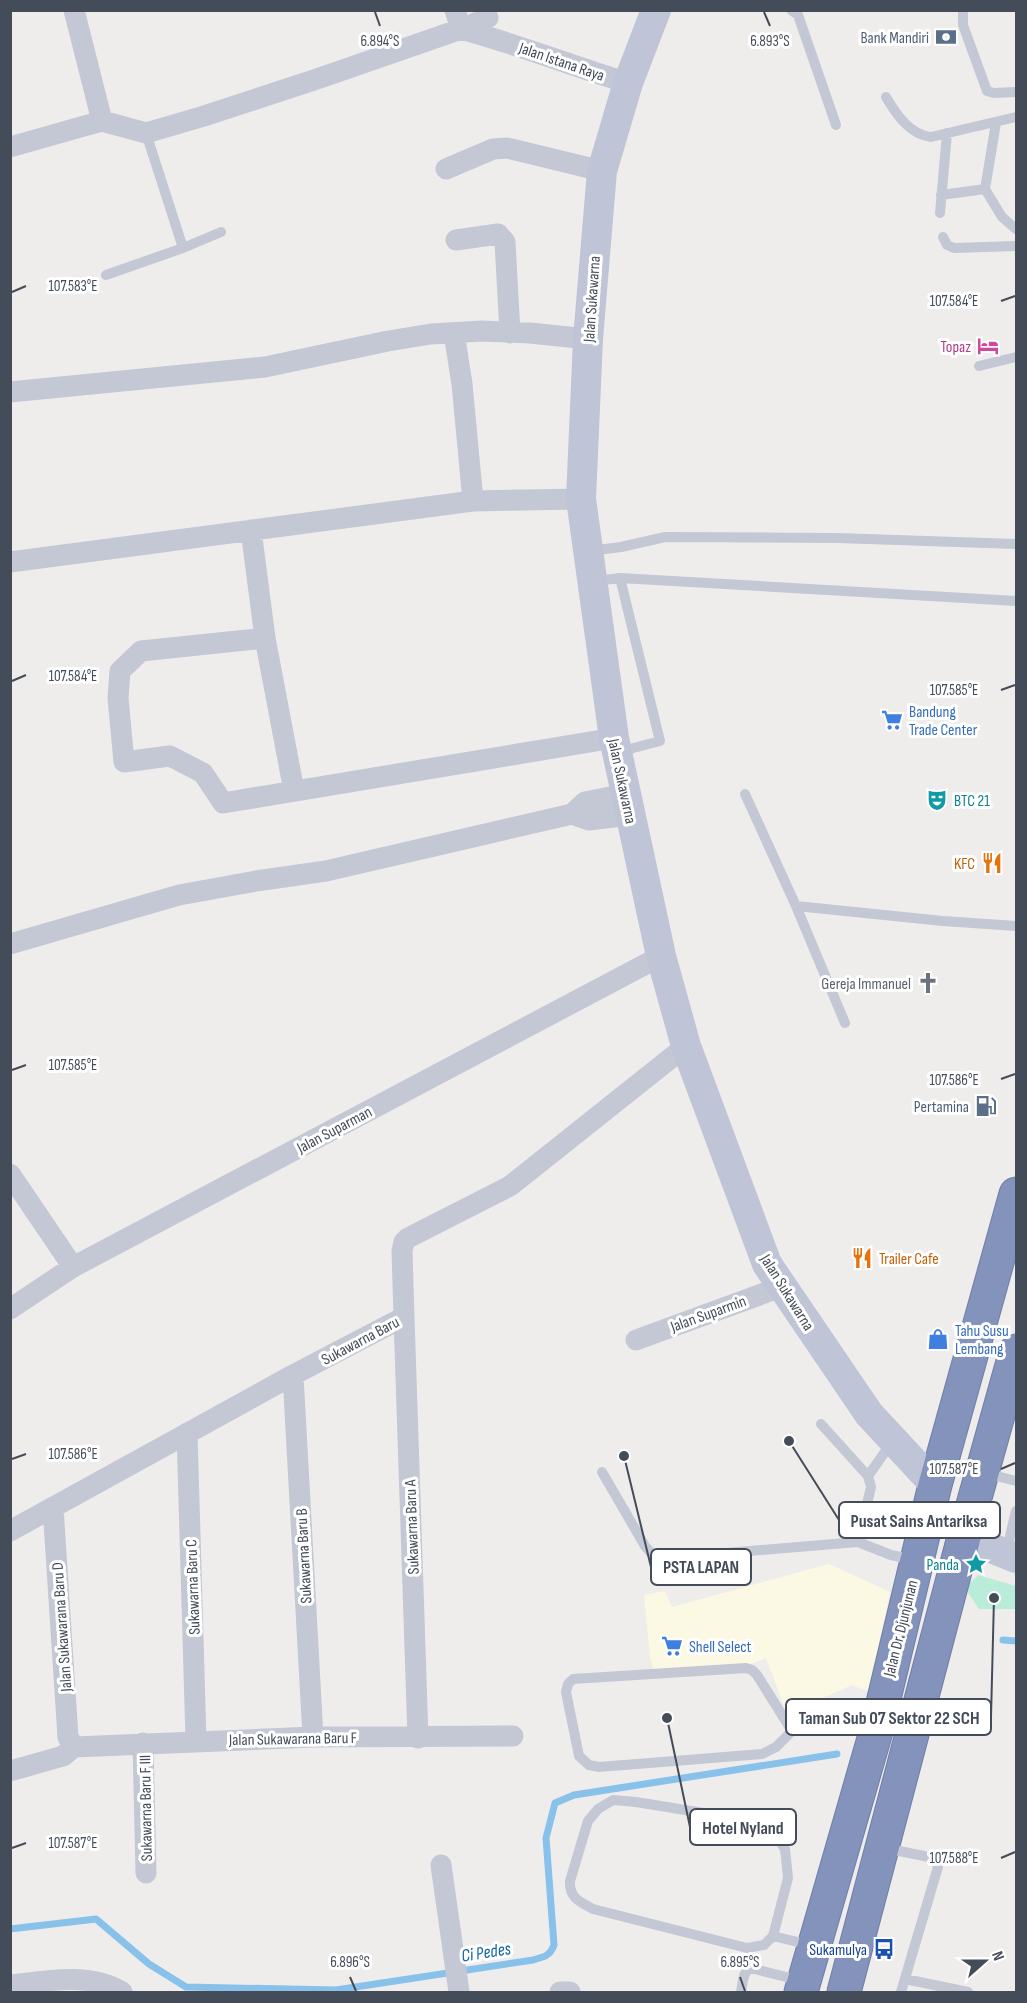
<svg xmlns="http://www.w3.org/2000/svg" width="1027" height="2003" viewBox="0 0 1027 2003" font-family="'Sofia Sans Condensed',sans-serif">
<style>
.commercial{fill:#fbf9e4}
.green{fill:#baedd9}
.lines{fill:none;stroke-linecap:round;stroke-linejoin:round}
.stream{stroke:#88c1ea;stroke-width:7}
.highway-casing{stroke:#707ea7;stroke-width:35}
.lane{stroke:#c3c8d4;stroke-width:10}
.street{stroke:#c3c8d4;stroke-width:21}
.secondary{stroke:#bfc5d6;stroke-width:30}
.highway{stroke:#8493bb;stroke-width:33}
.ticks{fill:none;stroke:#454c59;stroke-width:2}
.labels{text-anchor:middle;stroke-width:6;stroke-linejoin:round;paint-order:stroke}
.service-label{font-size:16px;fill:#4e5e75;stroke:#fff;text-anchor:end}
.street-label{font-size:16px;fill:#454c59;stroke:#fff}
.hotel-label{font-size:16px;fill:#b23c85;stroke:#fff;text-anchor:end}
.shop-label{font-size:16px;fill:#366cbe;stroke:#fff;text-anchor:start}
.culture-label{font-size:16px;fill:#0d838f;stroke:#fff;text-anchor:start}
.food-label{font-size:16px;fill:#c56008;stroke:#fff;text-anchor:end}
.worship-label{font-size:16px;fill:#5b616d;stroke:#fff;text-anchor:end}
.transit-label{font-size:16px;fill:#164399;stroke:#fff;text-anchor:end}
.water-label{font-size:18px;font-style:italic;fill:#0e65a3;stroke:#fff}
.ticks-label{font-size:15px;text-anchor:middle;fill:#454c59;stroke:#fff;stroke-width:6;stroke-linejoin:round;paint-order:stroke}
.leader{fill:none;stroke:#454c59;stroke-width:2}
.callout-dot{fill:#454c59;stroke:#fff;stroke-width:2}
.callout{fill:#fff;stroke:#454c59;stroke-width:2}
.callout-label{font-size:18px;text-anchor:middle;font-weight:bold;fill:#454c59}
</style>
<rect width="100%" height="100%" fill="#efedec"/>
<path class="commercial" d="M 829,1564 L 890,1592 L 873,1674 L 873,1693 L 852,1685 L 787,1714 L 766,1658 L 749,1665 L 654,1671 L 650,1657 L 644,1595 L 665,1591 L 672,1607 Z"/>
<path class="green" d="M 978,1575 L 1016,1586 L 1016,1609 L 979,1609 L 965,1588 Z"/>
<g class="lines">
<path class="stream" d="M 1003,1640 L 1016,1641
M 10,1929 L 96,1919 L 149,1964 L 186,1987 L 336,1990 L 533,1960 C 544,1957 550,1956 554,1945 L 546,1838 L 555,1803 L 574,1795 L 837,1754"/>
<defs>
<path id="highway" d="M 801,1992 L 877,1728 L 935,1485 L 1016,1194
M 844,1992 L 964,1537 L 1016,1351"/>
</defs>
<use href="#highway" class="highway-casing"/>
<path class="lane" d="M 791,10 L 798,15 L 836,125
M 963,10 L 963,25 L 987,91 L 994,93 L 1016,92
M 886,97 C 896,114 910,135 931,137 L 1016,117
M 146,133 L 183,248 L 221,232
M 985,189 L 1002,217 L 1016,229
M 941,195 L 985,189 L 996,123
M 940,213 L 947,133
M 943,237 L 947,245 L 954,248 L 1016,246
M 106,275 L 183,248
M 979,366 L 1016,357
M 589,551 L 621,547 L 665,537 L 837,538 L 1016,544
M 595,581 L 620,578 L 1016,601
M 618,752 L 660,741 L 620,578
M 745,794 L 796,906 L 845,1023
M 796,906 L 943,921 L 1016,926
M 821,1424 L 868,1476 L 871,1487 L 858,1542
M 602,1472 L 645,1546 L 651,1553 L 666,1558 L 858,1542 L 891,1555 L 915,1560
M 985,1473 L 1016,1481
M 868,1476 L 892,1442
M 1006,1553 L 1016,1511
M 792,1731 L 757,1675 L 752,1670 L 746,1668 L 573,1679 L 568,1684 L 566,1692 L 579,1756 L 589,1765 L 599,1767 L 762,1754 L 776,1747 L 792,1731 L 874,1728
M 884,1848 L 934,1858 L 938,1867 L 901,1992
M 773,1936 L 764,1945 L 747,1948 L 593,1909 C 580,1902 569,1898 570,1881 L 588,1821 L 598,1809 L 613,1800 L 636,1802 L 722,1816 L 776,1836 L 785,1849 L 788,1878 L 773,1936 L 810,1945
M 905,1979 L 968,1992
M 741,1992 C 743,1984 742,1971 751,1968 L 802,1981"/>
<path class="street" d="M 74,10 L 102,121
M 455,10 L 461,29
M 461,29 C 517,44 572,66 628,83
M 10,147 L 102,121 L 146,133 L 204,116 L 317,79 L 461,29 L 488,18
M 446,169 L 493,149 L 507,148 L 602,171
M 456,240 L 498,234 L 505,242 L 510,333
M 454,333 L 462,384 L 473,501
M 10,392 L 265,367 L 388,341 L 431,334 L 482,331 L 530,333 L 588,339
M 251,530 L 265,638 L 294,791
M 10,562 L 473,501 L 581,499
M 265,638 L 141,651 L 120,671 L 118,698 L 124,762 L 170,756 L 203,773 L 223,803 L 614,738
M 572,814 L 589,820 L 630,815
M 10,944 L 179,895 L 256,881 L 326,871 L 572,814 L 585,802 L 625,794
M 10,1174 L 73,1267
M 10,1309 L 73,1267 L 661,956
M 404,1317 L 418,1738
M 636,1340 L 781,1287
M 293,1375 L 313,1737
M 187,1433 L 196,1740
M 53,1507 L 68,1737 L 74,1747
M 10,1531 L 293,1375 L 404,1317 L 402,1251 L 404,1242 L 408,1238 L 510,1186 L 686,1046
M 143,1743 L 146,1873
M 74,1747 L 313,1737 L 513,1736
M 10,1771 L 63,1756 L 74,1747
M 441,1865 L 459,1992
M 10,1985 C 46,1981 90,1972 122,1992
M 560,1992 L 570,1992"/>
<path class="secondary" d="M 656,10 L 628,83 L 602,171 L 588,339 L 581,499 L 614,738 L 661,956 L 686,1046 L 767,1264 L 869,1414 L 935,1485
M 964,1537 L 1016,1558"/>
<use href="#highway" class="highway"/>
</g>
<path class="ticks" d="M 375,12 L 380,26M 764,12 L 770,26M 12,292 L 26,286M 1001,301 L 1015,296M 12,681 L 26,675M 1001,690 L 1015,685M 12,1070 L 26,1065M 1001,1079 L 1015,1074M 12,1459 L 26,1454M 1001,1469 L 1015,1463M 12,1848 L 26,1843M 1001,1858 L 1015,1852M 350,1977 L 356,1991M 740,1977 L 745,1991"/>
<defs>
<symbol id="bank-bare" viewBox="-9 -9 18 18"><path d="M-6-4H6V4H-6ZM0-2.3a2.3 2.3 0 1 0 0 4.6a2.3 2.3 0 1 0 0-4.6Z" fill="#5c6f8a" stroke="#fff" stroke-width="2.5" paint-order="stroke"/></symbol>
<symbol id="hotel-bare" viewBox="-9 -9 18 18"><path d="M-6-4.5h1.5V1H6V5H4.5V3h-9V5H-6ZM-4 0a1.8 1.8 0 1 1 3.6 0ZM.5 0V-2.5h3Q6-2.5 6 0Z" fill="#d1479c" stroke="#fff" stroke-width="2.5" paint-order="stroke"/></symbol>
<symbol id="supermarket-bare" viewBox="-9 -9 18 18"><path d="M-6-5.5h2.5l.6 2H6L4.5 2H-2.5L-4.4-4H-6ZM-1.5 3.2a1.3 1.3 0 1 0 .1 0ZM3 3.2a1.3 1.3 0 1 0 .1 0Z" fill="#3f7fe0" stroke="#fff" stroke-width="2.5" paint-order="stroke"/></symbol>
<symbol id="theatre-bare" viewBox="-9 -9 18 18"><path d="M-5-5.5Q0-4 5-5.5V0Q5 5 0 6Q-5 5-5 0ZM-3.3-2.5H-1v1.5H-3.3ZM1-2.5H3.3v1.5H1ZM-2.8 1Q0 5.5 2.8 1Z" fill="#0f9aa8" stroke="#fff" stroke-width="2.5" paint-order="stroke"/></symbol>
<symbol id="restaurant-bare" viewBox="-9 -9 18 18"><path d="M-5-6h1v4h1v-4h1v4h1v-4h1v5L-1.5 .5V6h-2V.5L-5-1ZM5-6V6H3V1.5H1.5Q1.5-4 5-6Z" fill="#e8710a" stroke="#fff" stroke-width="2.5" paint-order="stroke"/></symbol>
<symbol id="church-bare" viewBox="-9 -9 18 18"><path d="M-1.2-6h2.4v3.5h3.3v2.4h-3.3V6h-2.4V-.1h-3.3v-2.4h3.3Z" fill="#6b7280" stroke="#fff" stroke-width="2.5" paint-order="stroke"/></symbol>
<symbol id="fuel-bare" viewBox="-9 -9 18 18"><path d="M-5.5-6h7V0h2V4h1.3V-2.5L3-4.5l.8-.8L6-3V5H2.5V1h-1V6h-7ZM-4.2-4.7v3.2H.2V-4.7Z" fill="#5c6f8a" stroke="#fff" stroke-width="2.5" paint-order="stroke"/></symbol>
<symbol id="shop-bare" viewBox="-9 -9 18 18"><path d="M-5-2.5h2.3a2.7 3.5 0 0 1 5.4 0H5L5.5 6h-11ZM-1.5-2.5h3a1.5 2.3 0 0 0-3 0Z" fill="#3f7fe0" stroke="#fff" stroke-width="2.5" paint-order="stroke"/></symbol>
<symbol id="sight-bare" viewBox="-9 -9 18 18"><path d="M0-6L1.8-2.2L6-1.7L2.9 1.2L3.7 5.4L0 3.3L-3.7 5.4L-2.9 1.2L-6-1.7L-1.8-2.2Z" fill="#0f9aa8" stroke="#fff" stroke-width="2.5" paint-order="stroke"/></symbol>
<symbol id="bus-bare" viewBox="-9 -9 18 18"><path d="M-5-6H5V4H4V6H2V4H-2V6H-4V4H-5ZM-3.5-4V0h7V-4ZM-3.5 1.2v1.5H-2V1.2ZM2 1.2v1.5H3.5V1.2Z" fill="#1a4fb4" stroke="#fff" stroke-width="2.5" paint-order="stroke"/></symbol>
</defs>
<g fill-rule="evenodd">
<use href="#bank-bare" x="931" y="22" width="30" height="30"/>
<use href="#hotel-bare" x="973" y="331" width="30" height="30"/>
<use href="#supermarket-bare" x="877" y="705" width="30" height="30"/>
<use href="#theatre-bare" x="922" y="785" width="30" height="30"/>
<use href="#restaurant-bare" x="977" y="848" width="30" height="30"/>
<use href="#church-bare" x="913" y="968" width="30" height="30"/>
<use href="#fuel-bare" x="971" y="1091" width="30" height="30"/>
<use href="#restaurant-bare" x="847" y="1243" width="30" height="30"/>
<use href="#shop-bare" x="923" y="1324" width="30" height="30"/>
<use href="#sight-bare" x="961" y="1549" width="30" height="30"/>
<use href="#supermarket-bare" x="657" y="1631" width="30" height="30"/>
<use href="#bus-bare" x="869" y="1934" width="30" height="30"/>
</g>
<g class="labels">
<g class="service-label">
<text x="929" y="43">Bank Mandiri</text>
<text x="969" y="1112">Pertamina</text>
</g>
<g class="street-label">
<text transform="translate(562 61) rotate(19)" y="6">Jalan Istana Raya</text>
<text transform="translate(591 299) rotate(-86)" y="6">Jalan Sukawarna</text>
<text transform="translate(623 781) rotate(78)" y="6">Jalan Sukawarna</text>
<text transform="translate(334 1129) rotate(-28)" y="6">Jalan Suparman</text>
<text transform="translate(788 1292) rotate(58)" y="6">Jalan Sukawarna</text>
<text transform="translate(708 1313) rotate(-20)" y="6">Jalan Suparmin</text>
<text transform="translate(360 1340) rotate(-28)" y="6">Sukawarna Baru</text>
<text transform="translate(411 1527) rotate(-92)" y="6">Sukawarna Baru A</text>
<text transform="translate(303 1556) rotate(-93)" y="6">Sukawarna Baru B</text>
<text transform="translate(192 1587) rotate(-92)" y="6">Sukawarna Baru C</text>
<text transform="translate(61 1627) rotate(-94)" y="6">Jalan Sukawarana Baru D</text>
<text transform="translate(900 1628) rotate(-76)" y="6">Jalan Dr. Djunjunan</text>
<text transform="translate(293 1738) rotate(-1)" y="6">Jalan Sukawarana Baru F</text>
<text transform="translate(145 1808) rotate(-91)" y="6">Sukawarna Baru F III</text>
</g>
<g class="hotel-label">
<text x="971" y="352">Topaz</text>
</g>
<g class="shop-label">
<text x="909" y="717">Bandung<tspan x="909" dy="18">Trade Center</tspan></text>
<text x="955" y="1336">Tahu Susu<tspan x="955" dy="18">Lembang</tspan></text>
<text x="689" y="1652">Shell Select</text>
</g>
<g class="culture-label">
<text x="954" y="806">BTC 21</text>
<text x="959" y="1570" text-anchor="end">Panda</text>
</g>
<g class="food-label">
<text x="975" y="869">KFC</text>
<text x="879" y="1264" text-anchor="start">Trailer Cafe</text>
</g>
<g class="worship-label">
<text x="911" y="989">Gereja Immanuel</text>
</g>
<g class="transit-label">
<text x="867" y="1955">Sukamulya</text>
</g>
<g class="water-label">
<text transform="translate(486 1952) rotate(-9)" y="6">Ci Pedes</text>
</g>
</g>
<g class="ticks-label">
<text x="380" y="46">6.894°S</text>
<text x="770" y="46">6.893°S</text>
<text x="73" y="291">107.583°E</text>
<text x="954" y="306">107.584°E</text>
<text x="73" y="681">107.584°E</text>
<text x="954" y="695">107.585°E</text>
<text x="73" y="1070">107.585°E</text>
<text x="954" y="1085">107.586°E</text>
<text x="73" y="1459">107.586°E</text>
<text x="954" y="1474">107.587°E</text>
<text x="73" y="1848">107.587°E</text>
<text x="954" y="1863">107.588°E</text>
<text x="350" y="1967">6.896°S</text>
<text x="740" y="1967">6.895°S</text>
</g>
<path class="leader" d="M789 1441L839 1520M624 1456L651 1567M994 1598L991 1717M667 1718L690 1827"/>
<g class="callout-dot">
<circle cx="789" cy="1441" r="6"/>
<circle cx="624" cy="1456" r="6"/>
<circle cx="994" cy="1598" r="6"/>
<circle cx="667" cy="1718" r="6"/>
</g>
<g class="callout">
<rect x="839" y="1502" width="161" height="36" rx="6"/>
<rect x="651" y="1549" width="100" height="36" rx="6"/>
<rect x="786" y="1699" width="205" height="36" rx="6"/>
<rect x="690" y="1809" width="106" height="36" rx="6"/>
</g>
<g class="callout-label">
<text x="919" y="1527">Pusat Sains Antariksa</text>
<text x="701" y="1573">PSTA LAPAN</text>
<text x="889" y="1724">Taman Sub 07 Sektor 22 SCH</text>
<text x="743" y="1834">Hotel Nyland</text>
</g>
<rect width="1027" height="2003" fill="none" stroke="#454c59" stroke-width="24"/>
<g transform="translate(985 1961) rotate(69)" stroke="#ffffff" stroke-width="4.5" paint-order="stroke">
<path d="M0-4.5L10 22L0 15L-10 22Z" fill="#454c59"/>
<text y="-9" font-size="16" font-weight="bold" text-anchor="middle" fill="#454c59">N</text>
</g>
</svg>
